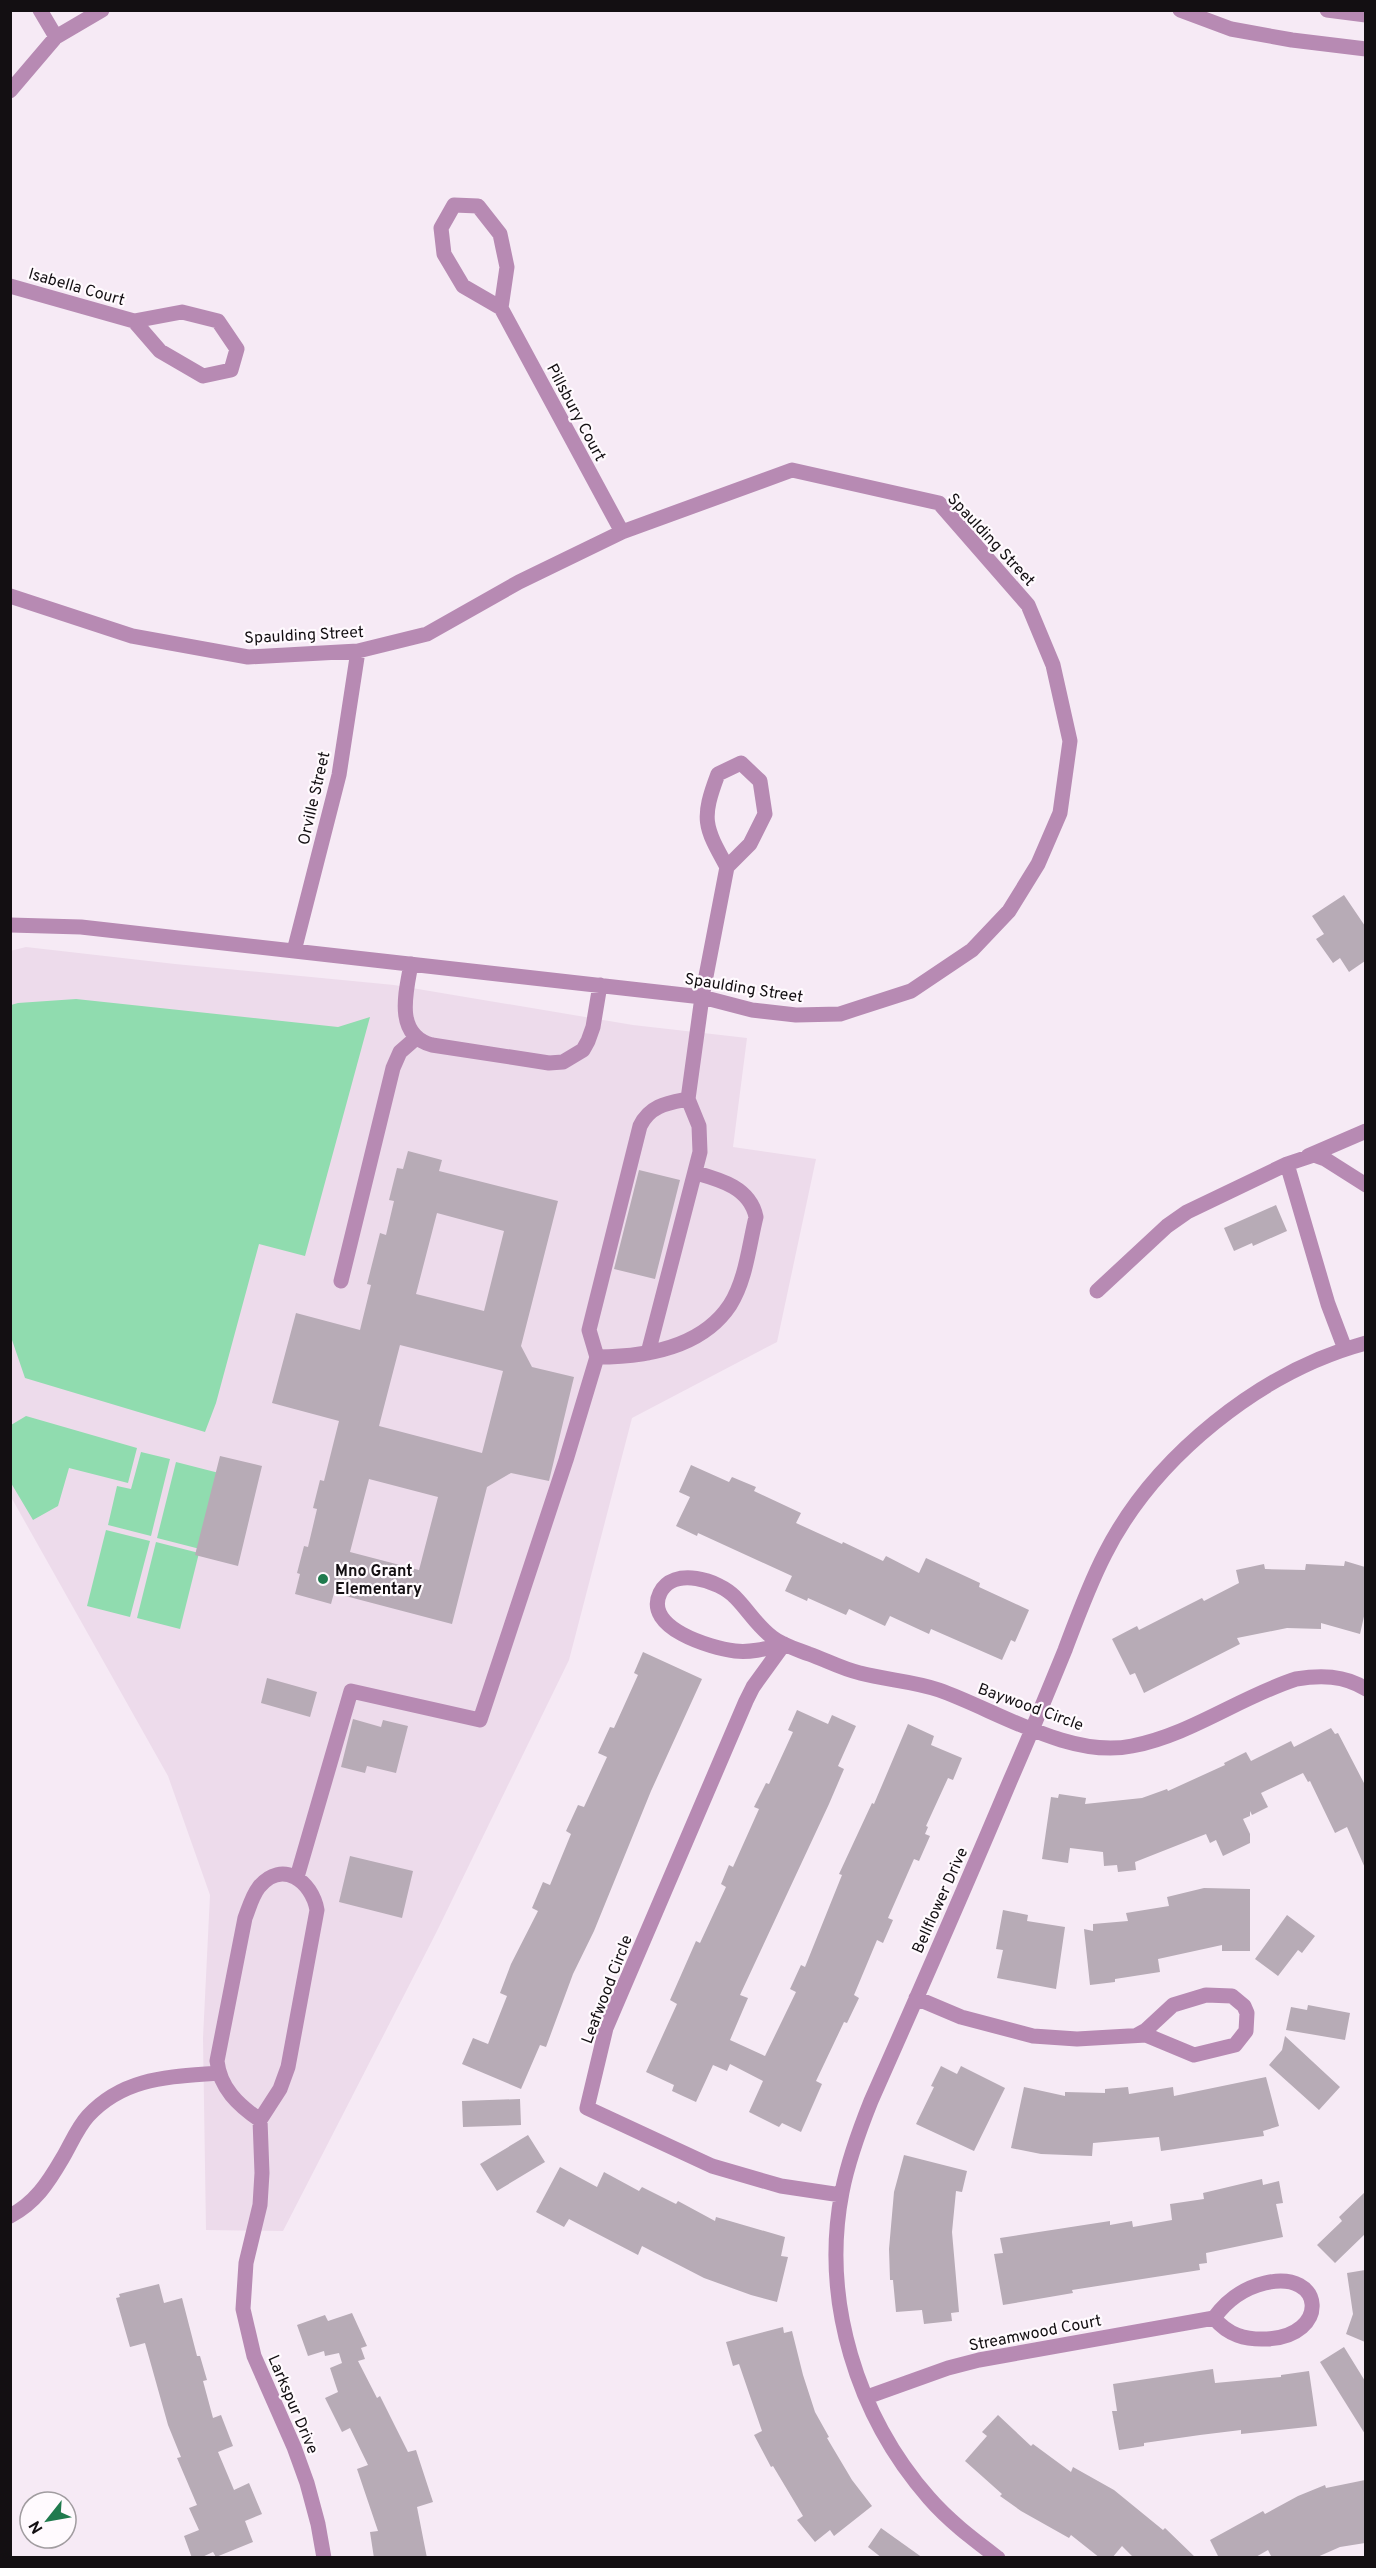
<svg xmlns="http://www.w3.org/2000/svg" width="1376" height="2568" viewBox="0 0 1376 2568" font-family="Overpass,sans-serif">
<style>
.built{fill:#eddbeb}
.green{fill:#90dcaf}
.building{fill:#b7abb6;fill-rule:evenodd}
.lines{fill:none;stroke-linecap:round;stroke-linejoin:round}
.minor{stroke:#b78ab3;stroke-width:15}
.poi-dot{fill:#207a4e;stroke:#fffafe;stroke-width:2}
.labels{text-anchor:middle;stroke-width:4.5;stroke-linejoin:round;paint-order:stroke}
.street-label{font-size:16px;fill:#130f12;stroke:#fffafe}
.poi-label{font-size:16px;font-weight:bold;fill:#130f12;stroke:#fffafe;text-anchor:start}
</style>
<rect width="100%" height="100%" fill="#f6eaf5"/>
<path class="built" d="M 26,947 L 175,964 L 394,985 L 633,1025 L 747,1038 L 733,1147 L 816,1159 L 777,1342 L 632,1418 L 569,1660 L 436,1933 L 283,2231 L 206,2230 L 203,2038 L 210,1895 L 168,1776 L 11,1497 L 10,951 Z"/>
<path class="green" d="M 76,999 L 338,1027 L 370,1017 L 305,1256 L 259,1244 L 216,1403 L 205,1432 L 25,1378 L 11,1337 L 11,1005 L 18,1003 Z
M 26,1416 L 137,1448 L 128,1483 L 69,1468 L 58,1506 L 33,1520 L 11,1483 L 11,1425 Z
M 141,1452 L 170,1459 L 151,1536 L 108,1525 L 117,1486 L 131,1489 Z
M 176,1462 L 219,1473 L 200,1549 L 157,1538 Z
M 106,1530 L 150,1541 L 130,1617 L 87,1606 Z
M 156,1542 L 199,1553 L 180,1629 L 137,1618 Z"/>
<path class="building" d="M 1344,895 L 1365,926 L 1365,961 L 1349,972 L 1340,958 L 1333,963 L 1316,939 L 1324,934 L 1312,916 Z
M 408,1151 L 442,1160 L 439,1171 L 558,1201 L 521,1346 L 532,1367 L 574,1377 L 549,1481 L 511,1473 L 487,1487 L 452,1624 L 334,1593 L 331,1604 L 295,1594 L 300,1574 L 297,1573 L 304,1546 L 308,1547 L 317,1509 L 313,1508 L 320,1480 L 324,1481 L 339,1421 L 272,1403 L 296,1313 L 360,1330 L 371,1285 L 367,1284 L 380,1233 L 386,1235 L 394,1201 L 389,1200 L 397,1168 L 403,1169 ZM 437,1213 L 504,1231 L 484,1311 L 416,1294 ZM 400,1345 L 503,1371 L 482,1453 L 379,1426 ZM 369,1479 L 438,1497 L 419,1570 L 350,1552 Z
M 639,1170 L 680,1180 L 655,1279 L 614,1269 Z
M 1276,1205 L 1287,1231 L 1253,1246 L 1252,1243 L 1234,1251 L 1224,1228 Z
M 220,1456 L 262,1466 L 238,1566 L 195,1555 Z
M 691,1465 L 729,1482 L 732,1477 L 756,1487 L 754,1491 L 801,1513 L 796,1523 L 842,1544 L 843,1542 L 883,1561 L 886,1556 L 919,1573 L 926,1558 L 980,1583 L 979,1587 L 1029,1610 L 1015,1642 L 1011,1640 L 1002,1660 L 931,1629 L 929,1634 L 890,1616 L 885,1626 L 849,1609 L 846,1615 L 808,1598 L 807,1601 L 785,1591 L 792,1576 L 698,1533 L 697,1536 L 676,1526 L 690,1497 L 679,1492 Z
M 1345,1561 L 1365,1567 L 1365,1612 L 1360,1634 L 1321,1623 L 1321,1629 L 1287,1628 L 1237,1638 L 1240,1644 L 1144,1693 L 1135,1673 L 1130,1675 L 1112,1639 L 1137,1626 L 1139,1630 L 1202,1598 L 1204,1601 L 1239,1583 L 1236,1570 L 1264,1564 L 1265,1569 L 1305,1570 L 1306,1564 L 1344,1566 Z
M 643,1652 L 702,1679 L 651,1791 L 594,1931 L 573,1974 L 546,2047 L 540,2045 L 521,2089 L 462,2064 L 473,2038 L 488,2044 L 507,1996 L 500,1993 L 511,1964 L 538,1911 L 532,1908 L 543,1882 L 550,1885 L 571,1834 L 566,1831 L 578,1805 L 584,1807 L 607,1757 L 598,1753 L 610,1727 L 614,1728 L 638,1675 L 634,1673 Z
M 267,1678 L 317,1692 L 310,1717 L 261,1703 Z
M 797,1710 L 828,1724 L 832,1715 L 856,1726 L 838,1766 L 844,1769 L 829,1804 L 740,1995 L 748,1998 L 730,2040 L 765,2056 L 796,1992 L 790,1989 L 801,1965 L 805,1967 L 842,1875 L 839,1874 L 872,1803 L 874,1804 L 908,1724 L 934,1736 L 931,1745 L 962,1758 L 953,1780 L 948,1778 L 926,1826 L 928,1827 L 925,1834 L 930,1836 L 919,1861 L 914,1859 L 888,1918 L 893,1920 L 883,1943 L 877,1940 L 854,1995 L 859,1998 L 847,2023 L 844,2022 L 816,2081 L 822,2084 L 801,2132 L 782,2123 L 779,2127 L 749,2112 L 763,2081 L 730,2064 L 727,2071 L 713,2065 L 696,2102 L 672,2091 L 674,2085 L 646,2072 L 677,2004 L 670,2000 L 696,1941 L 700,1943 L 726,1887 L 721,1884 L 729,1865 L 733,1867 L 759,1809 L 754,1807 L 766,1783 L 769,1784 L 793,1732 L 788,1730 Z
M 353,1719 L 381,1727 L 383,1720 L 408,1726 L 396,1773 L 367,1766 L 365,1773 L 341,1767 Z
M 1331,1728 L 1335,1734 L 1338,1733 L 1365,1785 L 1365,1868 L 1347,1827 L 1335,1833 L 1310,1781 L 1308,1782 L 1303,1773 L 1261,1793 L 1268,1807 L 1252,1815 L 1250,1811 L 1250,1816 L 1243,1819 L 1250,1834 L 1250,1843 L 1223,1856 L 1216,1840 L 1210,1843 L 1206,1834 L 1135,1862 L 1136,1870 L 1118,1872 L 1117,1865 L 1104,1866 L 1103,1852 L 1070,1848 L 1068,1863 L 1042,1859 L 1051,1797 L 1058,1798 L 1059,1794 L 1086,1798 L 1085,1804 L 1142,1798 L 1167,1789 L 1168,1791 L 1225,1765 L 1224,1763 L 1246,1752 L 1251,1761 L 1291,1741 L 1294,1747 Z
M 350,1856 L 413,1871 L 402,1918 L 339,1902 Z
M 1204,1888 L 1250,1889 L 1250,1951 L 1222,1951 L 1222,1945 L 1158,1959 L 1160,1972 L 1115,1979 L 1115,1982 L 1090,1985 L 1084,1929 L 1093,1931 L 1093,1924 L 1128,1921 L 1126,1913 L 1169,1906 L 1167,1897 Z
M 1003,1910 L 1028,1915 L 1027,1921 L 1065,1927 L 1056,1989 L 997,1978 L 1003,1950 L 996,1949 Z
M 1287,1915 L 1315,1936 L 1302,1953 L 1298,1950 L 1278,1976 L 1255,1959 Z
M 1308,2005 L 1350,2013 L 1345,2040 L 1286,2030 L 1291,2007 L 1307,2010 Z
M 1285,2036 L 1340,2087 L 1319,2110 L 1269,2065 L 1282,2050 Z
M 941,2066 L 957,2074 L 961,2066 L 1005,2088 L 974,2151 L 916,2124 L 934,2087 L 931,2086 Z
M 1266,2077 L 1279,2126 L 1263,2131 L 1264,2136 L 1161,2151 L 1159,2137 L 1093,2143 L 1092,2156 L 1041,2154 L 1011,2148 L 1024,2087 L 1065,2096 L 1065,2092 L 1105,2093 L 1105,2089 L 1128,2087 L 1129,2094 L 1173,2087 L 1174,2096 Z
M 520,2099 L 521,2125 L 463,2127 L 462,2101 Z
M 528,2135 L 545,2162 L 497,2191 L 480,2164 Z
M 904,2155 L 967,2171 L 962,2192 L 956,2191 L 952,2232 L 959,2312 L 951,2313 L 952,2321 L 924,2324 L 922,2310 L 896,2312 L 893,2280 L 890,2280 L 889,2249 L 894,2192 Z
M 560,2167 L 597,2187 L 604,2172 L 639,2191 L 642,2187 L 676,2204 L 678,2201 L 715,2221 L 716,2217 L 785,2237 L 781,2256 L 788,2257 L 777,2302 L 751,2295 L 704,2278 L 642,2246 L 638,2255 L 569,2219 L 564,2227 L 536,2212 Z
M 1262,2179 L 1263,2185 L 1279,2181 L 1283,2203 L 1276,2204 L 1283,2237 L 1206,2253 L 1207,2263 L 1199,2264 L 1200,2270 L 1072,2290 L 1073,2293 L 1003,2305 L 994,2254 L 1003,2253 L 1000,2238 L 1110,2221 L 1110,2225 L 1132,2221 L 1133,2227 L 1172,2220 L 1170,2204 L 1204,2199 L 1203,2193 Z
M 1365,2192 L 1365,2234 L 1335,2263 L 1317,2245 L 1342,2221 L 1339,2217 Z
M 1365,2270 L 1365,2342 L 1346,2334 L 1353,2314 L 1347,2273 Z
M 159,2284 L 164,2303 L 182,2298 L 197,2356 L 200,2356 L 207,2380 L 203,2381 L 213,2418 L 221,2415 L 233,2446 L 218,2452 L 234,2490 L 249,2483 L 262,2514 L 245,2521 L 253,2542 L 216,2557 L 213,2552 L 200,2558 L 192,2558 L 184,2536 L 199,2530 L 189,2508 L 197,2505 L 177,2458 L 181,2457 L 168,2425 L 145,2343 L 130,2347 L 116,2298 L 120,2297 L 119,2294 Z
M 352,2313 L 367,2346 L 361,2348 L 365,2359 L 358,2361 L 377,2398 L 380,2396 L 408,2452 L 416,2450 L 433,2502 L 417,2507 L 427,2558 L 374,2558 L 370,2532 L 378,2531 L 357,2469 L 368,2465 L 350,2428 L 342,2432 L 325,2398 L 338,2392 L 330,2368 L 342,2363 L 339,2353 L 325,2356 L 324,2351 L 308,2356 L 297,2325 L 325,2315 L 328,2321 Z
M 783,2327 L 784,2333 L 792,2331 L 803,2375 L 815,2412 L 829,2437 L 827,2438 L 852,2480 L 872,2506 L 834,2536 L 830,2530 L 815,2542 L 797,2520 L 803,2516 L 773,2466 L 771,2467 L 754,2435 L 762,2431 L 739,2364 L 733,2366 L 726,2342 Z
M 1344,2347 L 1365,2381 L 1365,2434 L 1320,2362 Z
M 1213,2369 L 1215,2383 L 1281,2377 L 1281,2375 L 1309,2371 L 1317,2426 L 1241,2434 L 1241,2430 L 1200,2435 L 1144,2443 L 1144,2446 L 1119,2450 L 1112,2411 L 1117,2411 L 1113,2384 Z
M 998,2415 L 1031,2446 L 1033,2444 L 1071,2472 L 1073,2467 L 1114,2490 L 1163,2530 L 1165,2528 L 1196,2558 L 1134,2558 L 1122,2546 L 1112,2558 L 1100,2558 L 1071,2535 L 1069,2538 L 1021,2511 L 1000,2496 L 1002,2494 L 965,2461 L 987,2436 L 982,2432 Z
M 1365,2480 L 1365,2543 L 1340,2547 L 1315,2558 L 1272,2558 L 1268,2550 L 1254,2558 L 1219,2558 L 1210,2540 L 1263,2511 L 1265,2514 L 1298,2496 L 1325,2485 L 1326,2488 Z
M 881,2528 L 923,2558 L 882,2558 L 868,2547 Z"/>
<g class="lines">
<path class="minor" d="M 40,10 L 56,37
M 1180,10 L 1231,29 L 1292,40 L 1366,49
M 1327,10 L 1366,15
M 10,91 L 56,37 L 102,10
M 454,205 L 478,206 L 500,234 L 507,267 L 501,308 L 463,286 L 444,254 L 441,228 Z
M 10,286 L 134,321 L 182,312 L 218,321 L 237,349 L 231,370 L 203,376 L 160,351 L 134,321
M 501,308 L 622,532
M 10,596 L 132,636 L 248,657 L 358,651 L 427,634 L 519,582 L 622,532 L 792,470 L 939,503 L 1028,605 L 1053,665 L 1070,741 L 1060,813 L 1038,864 L 1009,911 L 972,950 L 911,991 L 840,1014 L 796,1015 L 752,1010 L 702,997 L 81,927 L 10,925
M 741,763 L 760,781 L 765,814 L 750,844 L 727,867 C 704,826 701,819 718,774 Z
M 294,951 L 339,775 L 358,651
M 411,964 C 406,992 394,1035 432,1045 L 549,1063 L 563,1062 L 583,1050 L 588,1041 L 593,1027 L 600,985
M 688,1099 C 668,1103 650,1105 640,1126 L 589,1330 L 597,1357 C 644,1357 701,1349 730,1305 C 746,1280 749,1245 756,1217 C 750,1188 721,1180 696,1173
M 1308,1156 L 1366,1131
M 1287,1164 L 1314,1155 L 1325,1159 L 1366,1185
M 341,1281 L 393,1068 L 400,1052 L 416,1038
M 1097,1291 L 1167,1226 L 1187,1212 L 1287,1164 L 1328,1304 L 1345,1349
M 648,1353 L 700,1152 L 699,1126 L 688,1099 L 702,997 L 727,867
M 784,1644 C 768,1648 752,1653 735,1651 C 711,1648 643,1628 660,1593 C 673,1566 719,1580 735,1597 C 748,1610 757,1626 772,1637 C 782,1645 796,1649 809,1654 C 826,1660 842,1669 860,1673 C 886,1680 913,1681 939,1690 C 996,1710 1070,1759 1132,1746 C 1190,1735 1240,1697 1296,1679 C 1320,1675 1344,1675 1366,1689
M 784,1644 L 753,1687 L 746,1701 L 606,2028 L 587,2108 L 712,2166 L 781,2186 L 841,2195
M 297,1877 L 351,1691 L 480,1720 L 566,1460 L 597,1357
M 916,1998 L 961,2017 L 1033,2036 L 1077,2039 L 1146,2035 L 1194,2055 L 1235,2045 L 1246,2031 L 1247,2013 L 1244,2006 L 1232,1996 L 1206,1995 L 1173,2005 L 1146,2030 L 1137,2035
M 260,2120 C 238,2105 220,2088 217,2061 L 245,1918 C 249,1908 252,1896 259,1887 C 282,1859 312,1881 317,1910 L 288,2067 L 280,2089 L 260,2120 L 262,2173 L 260,2205 L 246,2263 L 243,2309 L 254,2356 L 294,2447 L 307,2483 L 318,2524 L 324,2558
M 10,2216 C 35,2203 48,2183 62,2159 C 70,2146 77,2128 88,2116 C 124,2077 169,2077 218,2073
M 867,2397 L 948,2368 L 979,2360 L 1214,2318 C 1227,2300 1244,2288 1265,2283 C 1325,2269 1330,2336 1267,2339 C 1245,2340 1228,2335 1214,2318
M 998,2558 C 973,2539 949,2521 929,2498 C 857,2416 821,2300 842,2192 C 848,2161 859,2131 871,2101 C 918,1995 965,1888 1010,1781 C 1029,1738 1047,1694 1065,1650 C 1077,1618 1089,1585 1105,1554 C 1154,1457 1261,1371 1366,1343"/>
</g>
<circle class="poi-dot" cx="323" cy="1579" r="6"/>
<g class="labels">
<g class="street-label">
<text transform="translate(77 286) rotate(16)" y="6">Isabella Court</text>
<text transform="translate(577 412) rotate(62)" y="6">Pillsbury Court</text>
<text transform="translate(992 539) rotate(47)" y="6">Spaulding Street</text>
<text transform="translate(304 634) rotate(-3)" y="6">Spaulding Street</text>
<text transform="translate(313 798) rotate(-77)" y="6">Orville Street</text>
<text transform="translate(744 987) rotate(9)" y="6">Spaulding Street</text>
<text transform="translate(1031 1706) rotate(20)" y="6">Baywood Circle</text>
<text transform="translate(939 1900) rotate(-66)" y="6">Bellflower Drive</text>
<text transform="translate(606 1989) rotate(-69)" y="6">Leafwood Circle</text>
<text transform="translate(1035 2332) rotate(-11)" y="6">Streamwood Court</text>
<text transform="translate(294 2404) rotate(67)" y="6">Larkspur Drive</text>
</g>
<g class="poi-label">
<text x="335" y="1576">Mno Grant<tspan x="335" dy="18">Elementary</tspan></text>
</g>
</g>
<rect width="1376" height="2568" fill="none" stroke="#130f12" stroke-width="24"/>
<g transform="translate(48 2520) rotate(239)"><circle r="28" fill="#fffafe" stroke="#a19ca0" stroke-width="1.5"/>
<path d="M0-4.5L10 22L0 15L-10 22Z" fill="#207a4e"/>
<text y="-9" font-size="16" font-weight="bold" text-anchor="middle" fill="#130f12">N</text>
</g>
</svg>
